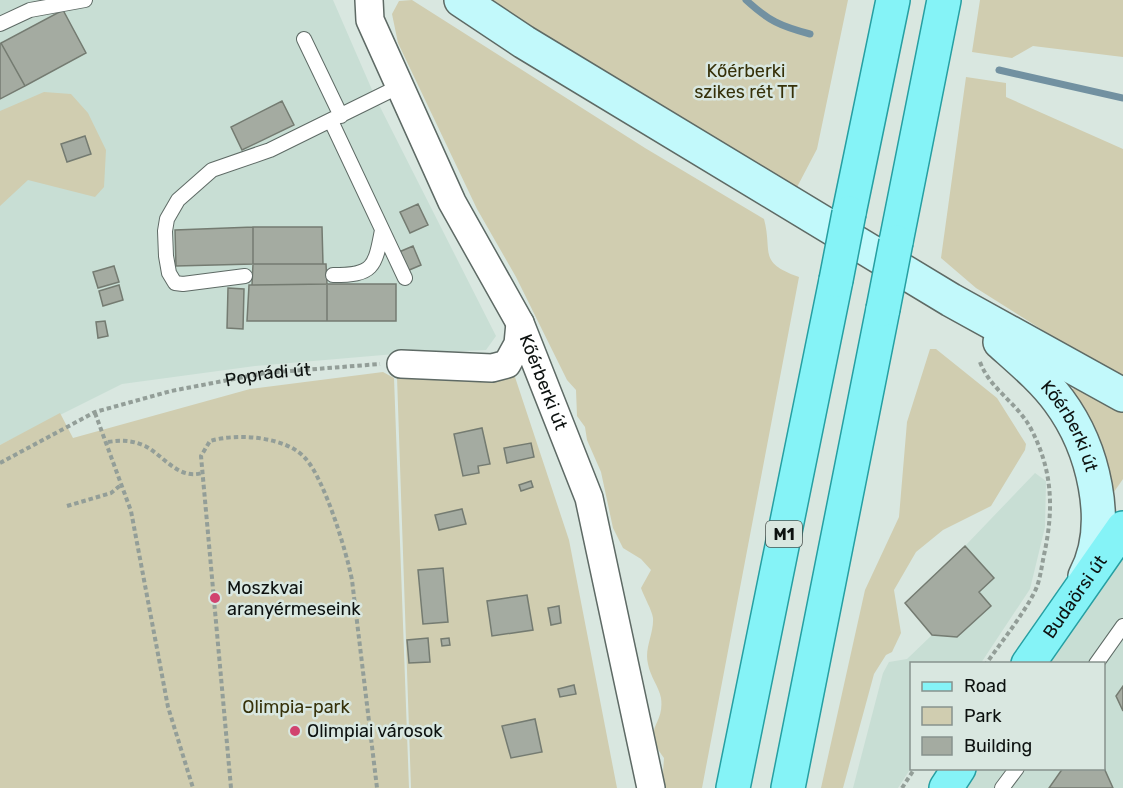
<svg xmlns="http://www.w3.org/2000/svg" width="1123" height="788" viewBox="0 0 1123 788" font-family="Rubik,sans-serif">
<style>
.built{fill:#c8ded4}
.green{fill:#d0cdb0}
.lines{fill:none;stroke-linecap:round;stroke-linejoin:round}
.stream{stroke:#7291a1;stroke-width:7}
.building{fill:#a4aba1;stroke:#747b71;stroke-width:1.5}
.lane-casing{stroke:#5e6a65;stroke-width:16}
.street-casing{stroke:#5e6a65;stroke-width:30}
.secondary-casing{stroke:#5e6a65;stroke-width:36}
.primary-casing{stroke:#269fa2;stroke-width:36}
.path{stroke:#939e98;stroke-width:4;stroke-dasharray:4.5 3;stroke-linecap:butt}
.lane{stroke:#fff;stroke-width:14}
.street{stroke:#fff;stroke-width:27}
.secondary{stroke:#c2f9fb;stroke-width:33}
.primary{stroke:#85f3f7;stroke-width:33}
.primary-bridge-casing{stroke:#269fa2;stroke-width:36;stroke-linecap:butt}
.primary-bridge{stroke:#85f3f7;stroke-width:33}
.poi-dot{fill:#d1436f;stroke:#d9e7e0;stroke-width:2}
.labels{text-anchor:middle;stroke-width:5;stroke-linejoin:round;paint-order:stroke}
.shield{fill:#d9e7e0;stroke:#4a524e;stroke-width:1.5}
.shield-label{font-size:16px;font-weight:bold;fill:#0d1210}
.park-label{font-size:18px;fill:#363109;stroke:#d9e7e0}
.street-label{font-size:18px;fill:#0d1210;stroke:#d9e7e0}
.poi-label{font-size:18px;fill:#0d1210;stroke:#d9e7e0;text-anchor:start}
</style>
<rect width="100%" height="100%" fill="#d9e7e0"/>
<path class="built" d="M 0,0 L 333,0 L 376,99 L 496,336 L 486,350 L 395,354 L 255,366 L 122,384 L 0,445 Z
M 1035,473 L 1046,481 L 1045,527 L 1030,589 L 981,663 L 912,664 L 911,768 L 898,788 L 853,788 L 883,673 L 889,662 L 907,659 L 932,635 L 958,637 L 991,606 L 979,592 L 994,577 L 965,546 Z
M 1123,528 L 1123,788 L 946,788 L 959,769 L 1104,768 L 1104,664 L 1028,663 Z"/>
<path class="green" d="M 412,0 L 645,148 L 764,219 C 773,253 757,262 799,277 L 702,788 L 662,788 L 664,758 C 640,726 665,727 661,698 C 659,687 650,676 648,664 C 644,648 654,634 653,618 C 652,610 644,597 641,588 L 651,570 L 641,559 L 623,548 L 613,528 L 601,472 L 587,440 L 585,427 L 577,416 L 576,390 L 567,380 L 516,277 L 477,209 L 398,43 L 392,14 L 399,1 Z
M 461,0 L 848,0 L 817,149 L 796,189 Z
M 980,0 L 1123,0 L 1123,57 L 1033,46 L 1012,58 L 972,52 Z
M 966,77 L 1006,83 L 1006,97 L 1123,149 L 1123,375 L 1101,367 L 976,288 L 941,258 Z
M 44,92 L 71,94 L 88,113 L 106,150 L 104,187 L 95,197 L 28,180 L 0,206 L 0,111 Z
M 930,349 L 936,349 L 997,398 L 1026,444 L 1025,450 L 991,506 L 943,530 L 916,552 L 894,590 L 901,633 L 892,652 L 886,655 L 874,674 L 843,788 L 821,788 L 865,590 L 899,517 L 907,422 Z
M 383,372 L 394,378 L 409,788 L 0,788 L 0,445 L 60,413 L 73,438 L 250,389 Z
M 514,374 L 569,540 L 617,788 L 411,788 L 397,377 Z
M 1074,388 L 1092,391 L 1123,413 L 1123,479 L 1109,499 L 1069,392 Z"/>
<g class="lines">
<path class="stream" d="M 746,0 C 769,21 780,26 810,34
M 999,70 L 1123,98"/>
</g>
<path class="building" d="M 63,10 L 86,53 L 25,86 L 1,43 Z
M 1,43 L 25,86 L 0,99 L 0,44 Z
M 282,101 L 294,125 L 242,150 L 231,127 Z
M 85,136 L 91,154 L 67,162 L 61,144 Z
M 418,204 L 428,225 L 410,233 L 400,212 Z
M 253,227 L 253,264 L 176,266 L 175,230 Z
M 253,227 L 322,227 L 323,264 L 253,264 Z
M 413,246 L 421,265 L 407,271 L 399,252 Z
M 253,264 L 326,264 L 327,284 L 252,285 Z
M 114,266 L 119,282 L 98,288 L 93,272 Z
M 327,284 L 327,321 L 247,321 L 249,285 Z
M 327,284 L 396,284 L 396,321 L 327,321 Z
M 119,285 L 123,300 L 103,306 L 99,291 Z
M 228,288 L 244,289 L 243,329 L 227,328 Z
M 105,321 L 108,336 L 98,338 L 96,322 Z
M 482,428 L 490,464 L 478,466 L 479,473 L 463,476 L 454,434 Z
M 531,443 L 534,457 L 507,463 L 504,448 Z
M 531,481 L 533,487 L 521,491 L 519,485 Z
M 462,509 L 466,524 L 439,530 L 435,515 Z
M 965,546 L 994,578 L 979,592 L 991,606 L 957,637 L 932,635 L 905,603 Z
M 443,568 L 448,622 L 423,624 L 418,570 Z
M 527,595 L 533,630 L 492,636 L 487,601 Z
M 559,606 L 561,623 L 551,625 L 548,608 Z
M 428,638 L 430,662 L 409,663 L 407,640 Z
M 449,638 L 450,645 L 442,646 L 441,639 Z
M 574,685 L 576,694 L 560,697 L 558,689 Z
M 1123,686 L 1123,711 L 1116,696 Z
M 535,719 L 542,752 L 511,758 L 502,726 Z
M 1063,768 L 1104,768 L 1113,788 L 1049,788 Z"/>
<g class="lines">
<defs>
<path id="lane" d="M 0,24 L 30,10 L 85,0
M 304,39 L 341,116
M 331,121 L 405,278
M 333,275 C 373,275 375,268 382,230
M 245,276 L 183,284 L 175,283 L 169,273 L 166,256 L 165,231 L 167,219 L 178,200 L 212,170 L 270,150 L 400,86
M 1096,664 L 1123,626
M 1002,788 L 1017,768"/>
<g id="street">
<path id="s2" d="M 369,0 L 370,20 L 452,202 L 520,323 L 589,498 L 651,788"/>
<path d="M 401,364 L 492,368 L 507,364 L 518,344 L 520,323"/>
</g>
<g id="secondary">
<path d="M 461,0 L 524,42 L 951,300 L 1123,395"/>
<path id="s3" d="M 1000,342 C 1020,360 1043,379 1059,401 C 1093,447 1113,524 1085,576"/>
</g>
<g id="primary">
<path d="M 849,213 L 893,0"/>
<path d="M 896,242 L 944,0"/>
<path id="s4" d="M 1028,664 L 1123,528"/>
<path d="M 733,788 L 836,280"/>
<path d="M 788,788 L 883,309"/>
<path d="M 946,788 L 959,768"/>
</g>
</defs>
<use href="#lane" class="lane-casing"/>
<use href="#street" class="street-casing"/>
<use href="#secondary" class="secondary-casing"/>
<use href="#primary" class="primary-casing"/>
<g class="path">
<path d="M 980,362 C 990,389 1016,402 1030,427 C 1053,470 1054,509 1044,555 C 1041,569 1040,583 1033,595 C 1020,619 1002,641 986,664"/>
<path d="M 95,413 L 131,511 L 168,707 L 193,788"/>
<path d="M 108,442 C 121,440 132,440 145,446 C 163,455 178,480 202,473"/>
<path id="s1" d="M 0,463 L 95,412 L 171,391 L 265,373 L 380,364"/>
<path d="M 67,506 L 111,493 L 122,484"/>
<path d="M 231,788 L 201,456 L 210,441 C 236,433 287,436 306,459 C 325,481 346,550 352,580 L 377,788"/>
<path d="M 902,788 L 915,768"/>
</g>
<use href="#lane" class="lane"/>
<use href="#street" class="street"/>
<use href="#secondary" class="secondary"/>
<use href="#primary" class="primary"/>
<defs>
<path id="primary-bridge" d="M 836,280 L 849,213
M 883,309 L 896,242"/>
</defs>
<use href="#primary-bridge" class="primary-bridge-casing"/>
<use href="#primary-bridge" class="primary-bridge"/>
</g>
<g class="poi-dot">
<circle cx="215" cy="598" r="6"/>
<circle cx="295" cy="731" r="6"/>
</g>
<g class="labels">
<rect class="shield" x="766" y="521" width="36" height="26" rx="4.5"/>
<g class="shield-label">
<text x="784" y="540">M1</text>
</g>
<g class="park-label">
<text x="746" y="77">Kőérberki<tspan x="746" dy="21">szikes rét TT</tspan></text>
<text x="296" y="713">Olimpia-park</text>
</g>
<g class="street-label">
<text dy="6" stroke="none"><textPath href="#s1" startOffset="285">Poprádi út</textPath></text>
<text dy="6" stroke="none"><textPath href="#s2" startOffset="422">Kőérberki út</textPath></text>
<text dy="6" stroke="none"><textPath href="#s3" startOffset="111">Kőérberki út</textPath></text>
<text dy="6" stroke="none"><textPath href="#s4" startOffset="82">Budaörsi út</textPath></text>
</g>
<g class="poi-label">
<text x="227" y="594">Moszkvai<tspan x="227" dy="21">aranyérmeseink</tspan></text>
<text x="307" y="737">Olimpiai városok</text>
</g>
</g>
<rect x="910" y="662" width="195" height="108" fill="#d9e7e0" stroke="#87928d" stroke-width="1.5"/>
<rect x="922" y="682" width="30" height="9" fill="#85f3f7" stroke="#87928d" stroke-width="1.5"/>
<text x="964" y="692" font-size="18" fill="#0d1210">Road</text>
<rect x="922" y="707" width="30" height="18" fill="#d0cdb0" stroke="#87928d" stroke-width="1.5"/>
<text x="964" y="722" font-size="18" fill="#0d1210">Park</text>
<rect x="922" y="737" width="30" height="18" fill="#a4aba1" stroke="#87928d" stroke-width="1.5"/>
<text x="964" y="752" font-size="18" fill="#0d1210">Building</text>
</svg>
